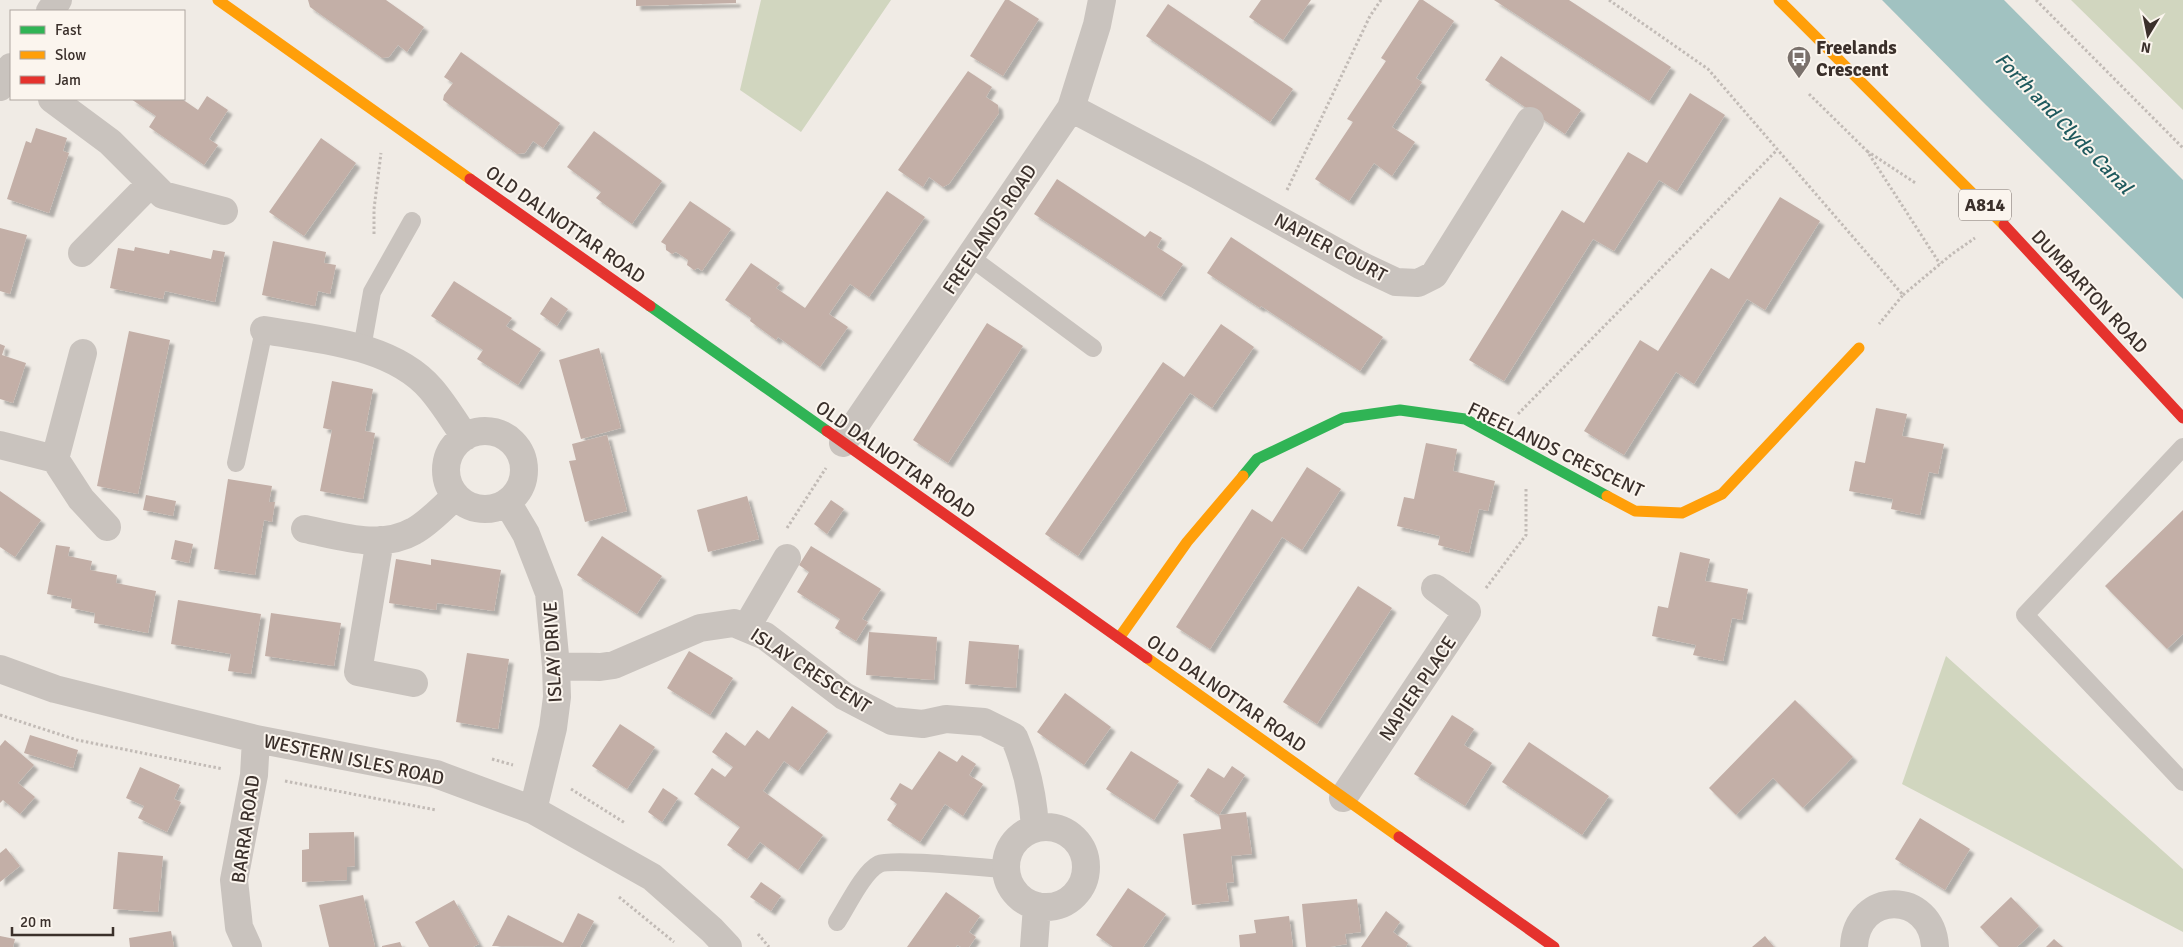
<svg xmlns="http://www.w3.org/2000/svg" width="2183" height="947" viewBox="0 0 2183 947" font-family="Signika,sans-serif">
<style>
.green{fill:#d1d6bf}
.water{fill:#a1c2c1}
.building{fill:#c3afa7;filter:url(#shadow)}
.lines{fill:none;stroke-linecap:round;stroke-linejoin:round}
.path{stroke:#c2bbb6;stroke-width:3;stroke-dasharray:2.5 2.5;stroke-linecap:butt}
.lane{stroke:#c9c3be;stroke-width:18}
.street{stroke:#c9c3be;stroke-width:28}
.fast{stroke:#30b455;stroke-width:11}
.slow{stroke:#ff9f0a;stroke-width:11}
.jam{stroke:#e5322d;stroke-width:11}
.labels{text-anchor:middle;stroke-width:4;stroke-linejoin:round;paint-order:stroke}
.shield{fill:#fbf5ee;stroke:#756b66;stroke-width:1}
.shield-label{font-size:18px;font-weight:bold;fill:#3b302b}
.poi-label{font-size:19px;font-weight:bold;fill:#3b302b;stroke:#fbf5ee;text-anchor:start}
.street-label{font-size:19px;fill:#3b302b;stroke:#fbf5ee}
.water-label{font-size:20px;font-style:italic;fill:#1f5a5e;stroke:#fbf5ee}
</style>
<defs>
<filter id="shadow"><feDropShadow dx="4.5" dy="4.5" stdDeviation="1" flood-color="#0004"/></filter>
</defs>
<rect width="100%" height="100%" fill="#f0ebe5"/>
<path class="green" d="M 761,0 L 891,0 L 801,132 L 740,90 Z
M 2071,0 L 2183,0 L 2183,110 Z
M 1946,656 L 2183,869 L 2183,932 L 1902,784 Z"/>
<path class="water" d="M 1882,0 L 2004,0 L 2183,180 L 2183,299 L 1984,103 Z"/>
<path class="building" d="M 308,0 L 386,0 L 424,27 L 407,52 L 398,45 L 389,57 L 382,58 L 310,7 Z
M 636,0 L 736,0 L 736,3 L 636,6 Z
M 1005,0 L 1009,0 L 1039,19 L 1003,76 L 970,56 Z
M 1261,0 L 1311,0 L 1283,40 L 1249,17 Z
M 1419,0 L 1423,0 L 1454,21 L 1416,78 L 1422,82 L 1392,127 L 1415,142 L 1392,176 L 1374,163 L 1349,201 L 1315,179 L 1353,122 L 1347,119 L 1386,61 L 1381,58 Z
M 1494,0 L 1569,0 L 1671,67 L 1649,101 Z
M 1168,4 L 1293,89 L 1270,122 L 1146,36 Z
M 461,52 L 560,123 L 543,148 L 533,141 L 525,153 L 517,154 L 443,100 L 444,95 L 453,83 L 444,77 Z
M 1501,56 L 1581,110 L 1565,134 L 1485,80 Z
M 968,71 L 992,87 L 986,97 L 998,105 L 999,113 L 949,184 L 943,187 L 929,177 L 923,187 L 898,170 Z
M 1690,93 L 1725,115 L 1677,191 L 1659,180 L 1614,251 L 1593,239 L 1504,381 L 1469,360 L 1562,210 L 1584,223 L 1628,152 L 1647,163 Z
M 207,96 L 228,110 L 209,139 L 218,145 L 204,165 L 149,127 L 156,116 L 131,99 L 182,99 L 198,110 Z
M 36,128 L 67,138 L 63,151 L 69,153 L 49,213 L 7,199 L 26,141 L 31,143 Z
M 594,131 L 662,181 L 632,224 L 596,198 L 601,192 L 567,167 Z
M 321,138 L 356,163 L 304,236 L 269,212 Z
M 1057,179 L 1145,237 L 1150,231 L 1162,238 L 1157,247 L 1183,264 L 1161,297 L 1034,214 Z
M 887,191 L 925,217 L 869,297 L 850,284 L 829,314 L 848,327 L 820,367 L 778,337 L 776,340 L 750,321 L 751,318 L 725,300 L 751,263 L 780,283 L 776,288 L 805,308 Z
M 1780,197 L 1820,221 L 1765,310 L 1747,299 L 1694,384 L 1676,372 L 1624,455 L 1584,431 L 1640,340 L 1658,351 L 1711,268 L 1729,279 Z
M 690,201 L 731,229 L 702,271 L 698,268 L 694,270 L 687,265 L 688,260 L 676,252 L 672,254 L 666,250 L 666,245 L 661,242 Z
M 0,228 L 27,235 L 10,294 L 0,291 Z
M 1231,237 L 1383,337 L 1360,371 L 1261,306 L 1260,308 L 1207,273 Z
M 273,241 L 326,252 L 324,263 L 336,265 L 330,294 L 318,291 L 315,306 L 262,295 Z
M 135,247 L 169,254 L 170,250 L 211,259 L 213,250 L 225,252 L 215,302 L 165,291 L 163,299 L 110,288 L 118,248 L 134,251 Z
M 454,281 L 512,318 L 506,326 L 541,349 L 518,385 L 477,359 L 483,350 L 431,316 Z
M 551,297 L 568,309 L 557,326 L 540,314 Z
M 987,323 L 1023,346 L 948,463 L 913,440 Z
M 1221,324 L 1254,347 L 1212,408 L 1190,393 L 1078,556 L 1045,534 L 1163,362 L 1184,377 Z
M 129,331 L 170,340 L 138,494 L 97,486 Z
M 0,344 L 5,346 L 2,355 L 26,363 L 13,403 L 0,399 Z
M 599,348 L 621,428 L 581,439 L 559,360 Z
M 332,381 L 373,389 L 365,431 L 375,433 L 363,499 L 320,491 L 332,430 L 323,428 Z
M 1876,408 L 1907,414 L 1902,436 L 1944,444 L 1938,474 L 1929,472 L 1920,515 L 1891,509 L 1893,499 L 1849,491 L 1855,461 L 1865,463 Z
M 607,435 L 627,511 L 585,522 L 569,461 L 576,460 L 572,444 Z
M 1426,443 L 1457,449 L 1453,471 L 1495,481 L 1488,511 L 1479,509 L 1469,553 L 1438,545 L 1440,536 L 1397,526 L 1404,497 L 1414,499 Z
M 1307,467 L 1341,489 L 1302,550 L 1282,537 L 1210,649 L 1176,627 L 1252,509 L 1272,522 Z
M 228,479 L 272,486 L 269,502 L 275,502 L 272,522 L 264,520 L 255,575 L 214,569 Z
M 0,491 L 41,520 L 15,557 L 0,547 Z
M 146,495 L 176,501 L 173,516 L 143,510 Z
M 747,496 L 759,539 L 708,552 L 697,510 Z
M 831,500 L 844,509 L 827,534 L 814,524 Z
M 2183,510 L 2183,634 L 2167,649 L 2105,586 Z
M 602,536 L 662,576 L 637,614 L 577,575 Z
M 175,540 L 193,544 L 189,563 L 171,559 Z
M 56,545 L 70,547 L 68,556 L 92,561 L 90,570 L 117,575 L 116,583 L 156,591 L 148,633 L 94,623 L 95,613 L 71,608 L 72,599 L 47,594 Z
M 811,546 L 881,589 L 862,619 L 868,622 L 856,641 L 835,628 L 840,619 L 797,592 L 809,572 L 799,565 Z
M 1680,552 L 1710,559 L 1705,581 L 1748,589 L 1742,620 L 1732,618 L 1723,661 L 1693,655 L 1696,645 L 1652,636 L 1658,606 L 1668,608 Z
M 396,559 L 431,565 L 431,559 L 501,570 L 494,611 L 437,603 L 436,610 L 389,603 Z
M 1358,586 L 1392,608 L 1317,724 L 1283,702 Z
M 178,600 L 261,614 L 251,674 L 228,671 L 231,654 L 171,644 Z
M 271,613 L 341,623 L 334,666 L 265,656 Z
M 869,632 L 937,637 L 934,680 L 866,675 Z
M 969,641 L 1019,645 L 1016,688 L 965,684 Z
M 689,651 L 733,678 L 710,715 L 667,688 Z
M 467,653 L 509,659 L 498,729 L 456,722 Z
M 1065,693 L 1111,727 L 1084,765 L 1037,732 Z
M 1795,700 L 1853,757 L 1803,808 L 1773,778 L 1736,815 L 1709,788 Z
M 792,706 L 828,731 L 798,771 L 784,761 L 763,791 L 823,835 L 798,870 L 760,842 L 747,859 L 727,845 L 740,827 L 694,794 L 712,768 L 725,777 L 733,767 L 712,752 L 726,732 L 745,746 L 757,730 L 769,739 Z
M 1452,715 L 1474,729 L 1464,745 L 1492,763 L 1465,806 L 1414,774 Z
M 620,724 L 655,747 L 627,789 L 592,766 Z
M 30,735 L 78,750 L 73,768 L 24,753 Z
M 5,740 L 34,765 L 18,783 L 35,797 L 20,814 L 3,800 L 0,803 L 0,746 Z
M 1529,742 L 1609,796 L 1582,835 L 1502,782 Z
M 939,751 L 957,762 L 962,755 L 976,764 L 969,775 L 983,784 L 963,816 L 945,804 L 920,842 L 887,820 L 897,804 L 890,799 L 900,783 L 912,790 Z
M 1131,751 L 1179,781 L 1154,820 L 1106,789 Z
M 1232,766 L 1245,775 L 1219,815 L 1190,796 L 1208,768 L 1224,778 Z
M 140,767 L 180,785 L 174,799 L 181,802 L 167,832 L 138,818 L 144,806 L 126,798 Z
M 663,788 L 678,798 L 662,822 L 648,812 Z
M 1246,812 L 1252,854 L 1231,856 L 1234,882 L 1226,883 L 1229,901 L 1192,905 L 1183,834 L 1221,829 L 1219,815 Z
M 1920,818 L 1970,849 L 1945,890 L 1895,859 Z
M 354,832 L 355,866 L 347,867 L 347,880 L 302,882 L 302,850 L 309,849 L 309,833 Z
M 6,848 L 20,866 L 0,882 L 0,853 Z
M 118,852 L 163,856 L 158,912 L 113,909 Z
M 761,882 L 781,896 L 771,911 L 750,897 Z
M 1128,888 L 1166,914 L 1143,947 L 1113,947 L 1096,935 Z
M 946,892 L 980,916 L 969,932 L 976,937 L 969,947 L 961,947 L 957,945 L 956,947 L 907,947 Z
M 363,895 L 375,947 L 329,947 L 319,905 Z
M 2011,897 L 2039,926 L 2017,947 L 1999,947 L 1980,927 Z
M 1357,899 L 1361,932 L 1345,934 L 1347,944 L 1330,947 L 1306,947 L 1302,904 Z
M 454,900 L 479,944 L 473,947 L 429,947 L 415,922 Z
M 1386,911 L 1400,922 L 1393,932 L 1408,943 L 1406,947 L 1361,947 Z
M 578,913 L 594,921 L 580,947 L 492,946 L 508,915 L 563,943 Z
M 1289,916 L 1293,947 L 1240,947 L 1239,935 L 1256,933 L 1254,920 Z
M 171,931 L 174,947 L 130,947 L 129,938 Z
M 0,936 L 15,939 L 13,947 L 0,947 Z
M 1765,936 L 1774,947 L 1752,947 Z
M 2054,939 L 2063,947 L 2046,947 Z
M 400,942 L 402,947 L 382,947 L 382,946 Z"/>
<g class="lines">
<path class="path" d="M 1609,0 L 1708,69 L 1903,295 L 1879,324
M 2036,0 L 2183,148
M 1809,94 L 1867,151 L 1940,264
M 1867,151 L 1917,184
M 1287,190 L 1370,16 L 1381,0
M 374,234 L 374,209 L 381,153
M 1903,295 L 1952,254 L 1975,238
M 1518,414 L 1777,150
M 787,528 L 826,468
M 1486,588 L 1526,535 L 1526,487
M 0,715 L 77,740 L 223,769
M 492,759 L 513,765
M 285,781 L 436,810
M 571,789 L 625,823
M 619,897 L 674,942
M 758,934 L 769,947"/>
<path class="lane" d="M 970,257 L 1093,348
M 362,348 L 372,292 L 412,221
M 2183,447 L 2025,615 L 2183,782
M 236,463 L 264,330
M 837,922 C 847,907 863,872 879,864 C 891,858 986,868 1005,869"/>
<path class="street" d="M 50,11 L 58,0
M 0,87 L 11,67
M 52,99 L 110,142 L 163,195 L 224,211
M 1071,108 L 1198,175 L 1360,265 L 1396,282 L 1418,283 L 1434,275 L 1530,121
M 82,253 L 151,183
M 264,330 C 320,340 392,344 431,389 C 444,404 454,421 465,437
M446 470a39 39 0 1 1 78 0a39 39 0 1 1-78 0Z
M 843,443 L 1071,108 L 1097,25 L 1102,0
M 0,445 L 55,459 L 81,499 L 107,527
M 55,459 L 83,353
M 507,502 L 526,534 L 549,593 L 556,666 L 557,697 L 553,728 L 533,810
M 305,529 C 340,536 381,550 414,531 C 429,523 443,507 456,496
M 380,540 L 358,672 L 414,683
M 746,628 L 787,558
M 556,666 L 600,667 L 614,665 L 700,628 L 734,623 L 765,636 L 844,696 L 892,721 L 923,724 L 946,719 L 984,722 L 1014,737 C 1027,767 1033,795 1035,827
M 0,669 L 55,689 L 175,719 L 256,739 L 436,774 L 533,810 L 652,877 L 712,930 L 728,947
M 1343,798 L 1467,612 L 1435,588
M1006 867a40 40 0 1 1 80 0a40 40 0 1 1-80 0Z
M 248,947 L 239,927 L 234,880 L 254,775 L 256,739
M 1034,947 L 1037,906
M 1854,947 C 1856,890 1932,890 1935,947"/>
<path class="fast" d="M 650,306 L 827,431
M 1243,476 L 1257,459 L 1343,418 L 1400,410 L 1465,419 L 1607,496"/>
<path class="slow" d="M 218,0 L 470,179
M 1779,0 L 2004,225
M 1607,496 L 1635,511 L 1682,513 L 1722,494 L 1859,348
M 1119,638 L 1187,542 L 1243,476
M 1147,658 L 1399,837"/>
<path class="jam" d="M 470,179 L 650,306
M 2004,225 L 2183,418
M 827,431 L 1147,658
M 1399,837 L 1554,947"/>
</g>
<defs>
<symbol id="bus-pin" viewBox="-11 -11 22 30"><path d="M0 17L-7.5 6A9.5 9.5 0 1 1 7.5 6Z" fill="#7a716c" stroke="#fbf5ee"/><path d="M-5-6H5V4H4V6H2V4H-2V6H-4V4H-5ZM-3.5-4V0h7V-4ZM-3.5 1.2v1.5H-2V1.2ZM2 1.2v1.5H3.5V1.2Z" fill="#fff"/></symbol>
</defs>
<g fill-rule="evenodd">
<use href="#bus-pin" x="1785" y="44" width="28" height="38"/>
</g>
<g class="labels">
<rect class="shield" x="1959" y="189.5" width="52" height="31" rx="4"/>
<g class="shield-label">
<text x="1985" y="211">A814</text>
</g>
<g class="poi-label">
<text x="1816" y="54">Freelands<tspan x="1816" dy="22">Crescent</tspan></text>
</g>
<g class="street-label">
<text transform="translate(566 224) rotate(35)" y="7">OLD DALNOTTAR ROAD</text>
<text transform="translate(989 229) rotate(-56)" y="7">FREELANDS ROAD</text>
<text transform="translate(1331 247) rotate(28)" y="7">NAPIER COURT</text>
<text transform="translate(2090 291) rotate(47)" y="7">DUMBARTON ROAD</text>
<text transform="translate(1556 449) rotate(26)" y="7">FREELANDS CRESCENT</text>
<text transform="translate(896 459) rotate(35)" y="7">OLD DALNOTTAR ROAD</text>
<text transform="translate(552 652) rotate(-93)" y="7">ISLAY DRIVE</text>
<text transform="translate(811 670) rotate(33)" y="7">ISLAY CRESCENT</text>
<text transform="translate(1417 688) rotate(-56)" y="7">NAPIER PLACE</text>
<text transform="translate(1227 693) rotate(35)" y="7">OLD DALNOTTAR ROAD</text>
<text transform="translate(354 759) rotate(12)" y="7">WESTERN ISLES ROAD</text>
<text transform="translate(245 829) rotate(-82)" y="7">BARRA ROAD</text>
</g>
<g class="water-label">
<text transform="translate(2064 123) rotate(46)" y="7">Forth and Clyde Canal</text>
</g>
</g>
<rect x="10" y="10" width="175" height="90" fill="#fbf5ee" stroke="#aea6a0"/>
<rect x="20" y="26" width="25" height="8" fill="#30b455" stroke="#aea6a0"/>
<text x="55" y="35" font-size="15" fill="#3b302b">Fast</text>
<rect x="20" y="51" width="25" height="8" fill="#ff9f0a" stroke="#aea6a0"/>
<text x="55" y="60" font-size="15" fill="#3b302b">Slow</text>
<rect x="20" y="76" width="25" height="8" fill="#e5322d" stroke="#aea6a0"/>
<text x="55" y="85" font-size="15" fill="#3b302b">Jam</text>
<g transform="translate(2148 35) rotate(190)" stroke="#fbf5ee" stroke-width="4" paint-order="stroke">
<path d="M0-4L9 19L0 12L-9 19Z" fill="#3b302b"/>
<text y="-8" font-size="14" font-weight="bold" text-anchor="middle" fill="#3b302b">N</text>
</g>
<path d="M12 927v8h101v-8" fill="none" stroke="#3b302b" stroke-width="2.5"/>
<text x="20" y="927" font-size="15" fill="#3b302b" stroke="#fbf5ee" stroke-width="4" paint-order="stroke">20 m</text>
</svg>
